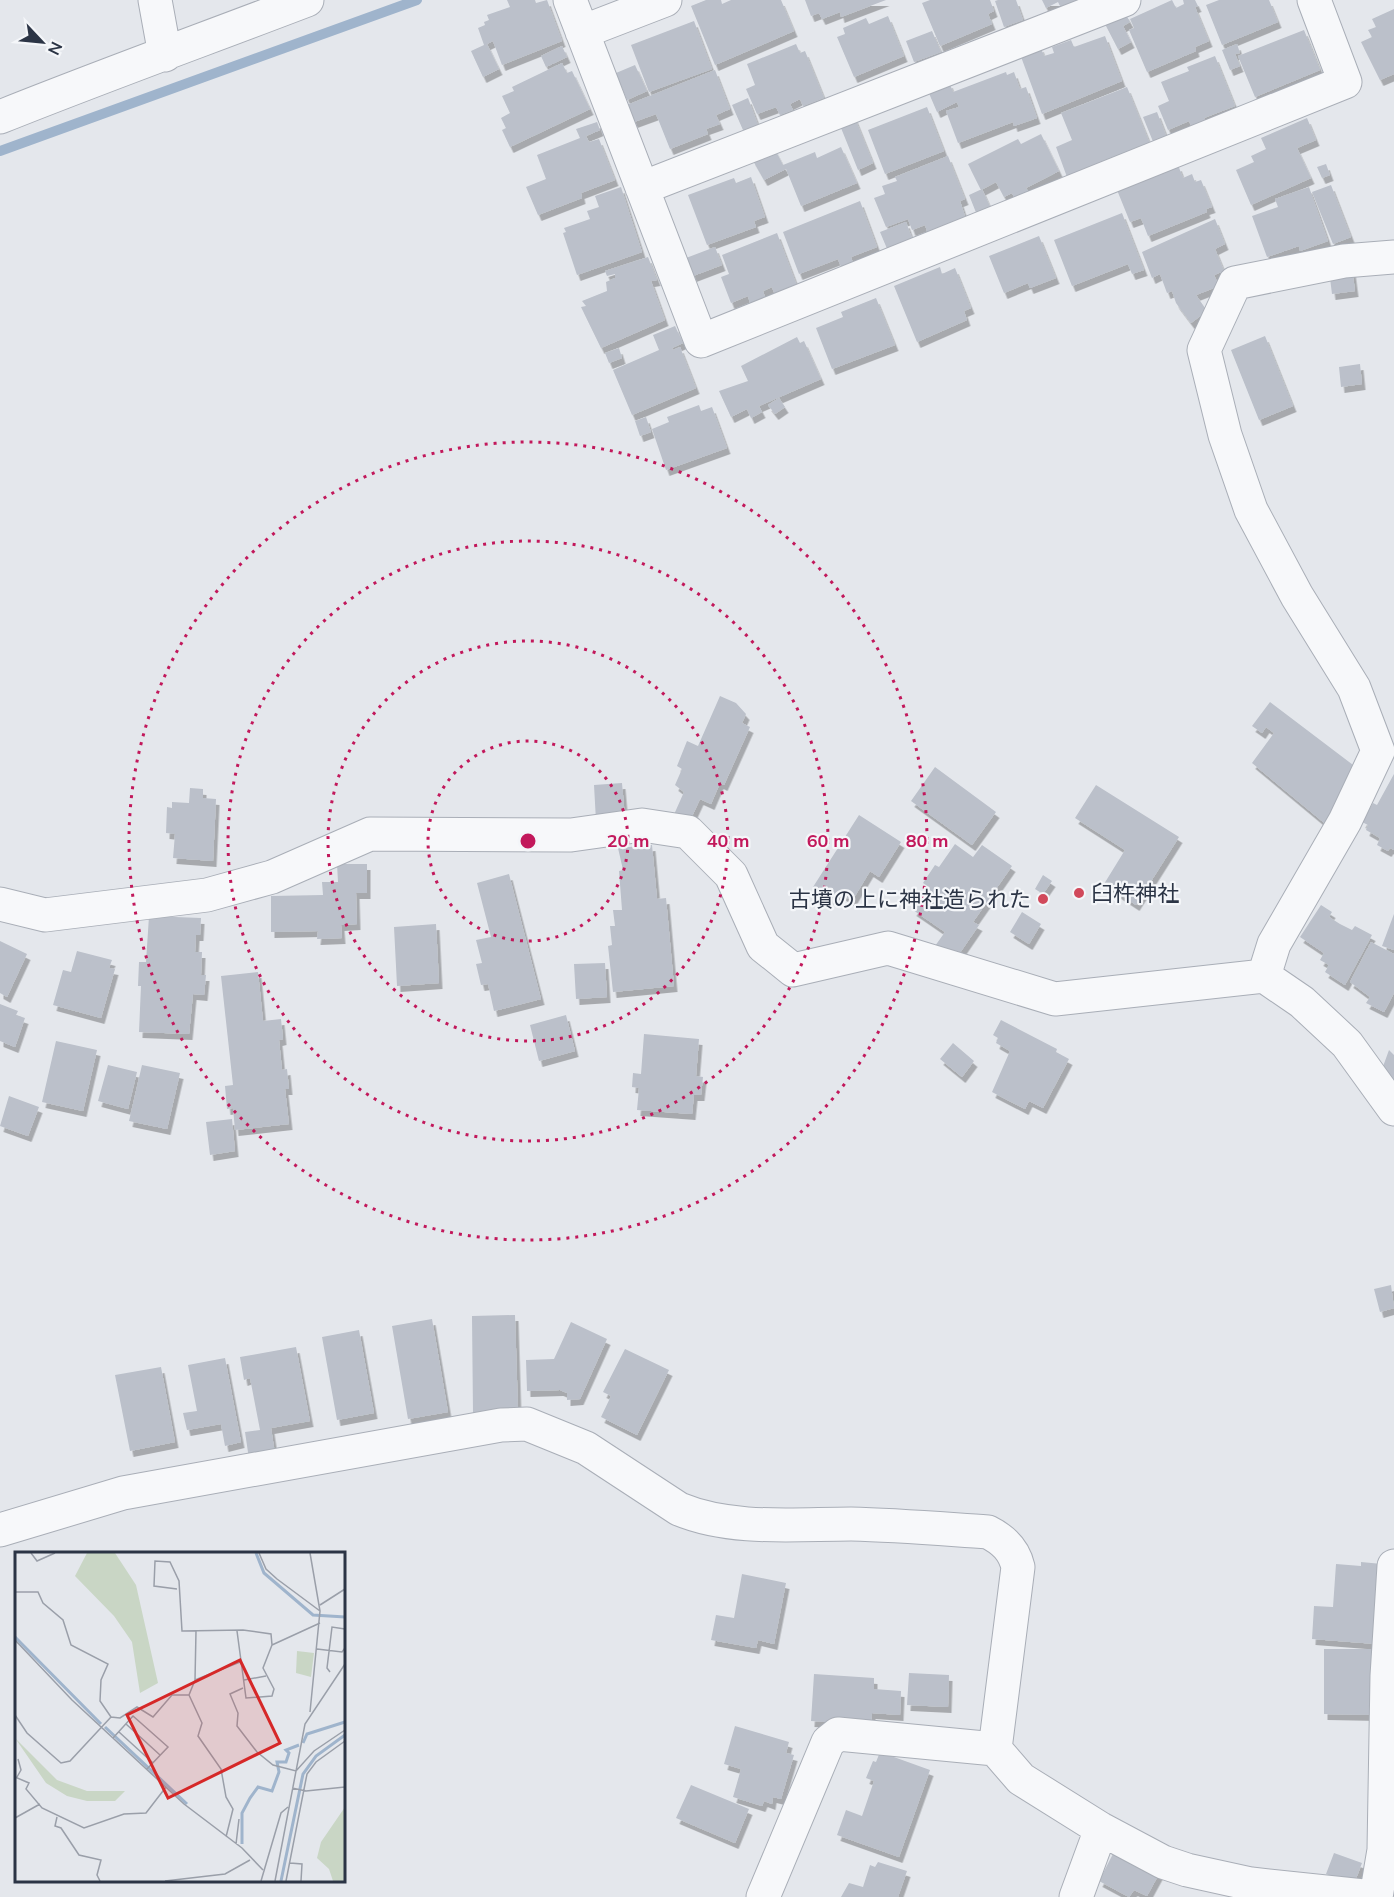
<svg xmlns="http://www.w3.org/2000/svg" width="1394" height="1897" viewBox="0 0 1394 1897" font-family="Mulish,'Noto Sans JP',sans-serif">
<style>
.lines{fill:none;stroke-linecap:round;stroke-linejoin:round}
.stream{stroke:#9fb4cc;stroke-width:10}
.building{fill:#bbc0ca;filter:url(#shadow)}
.street-casing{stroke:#a9aeb7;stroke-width:35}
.street{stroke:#f7f8fa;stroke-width:33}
.ring{fill:none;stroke:#c2185b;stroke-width:3;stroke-dasharray:3 6}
.poi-dot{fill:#d1495b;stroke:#f4f6f9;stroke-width:2}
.labels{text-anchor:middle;stroke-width:4.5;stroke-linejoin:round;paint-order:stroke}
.poi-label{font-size:22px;fill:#2b3445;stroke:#f4f6f9;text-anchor:start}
.inset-river{fill:none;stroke:#9fb4cc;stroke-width:3}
.inset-road{fill:none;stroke:#9a9fa9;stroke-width:1.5}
.view{fill:#d62828;fill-opacity:0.15;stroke:#d62828;stroke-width:3}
.inset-edge{fill:none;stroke:#2b3445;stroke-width:3}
.centre{fill:#c2185b;stroke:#f4f6f9;stroke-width:3}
.ring-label{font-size:18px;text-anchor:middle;font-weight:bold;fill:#c2185b;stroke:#f4f6f9;stroke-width:4.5;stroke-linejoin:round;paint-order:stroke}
</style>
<defs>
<filter id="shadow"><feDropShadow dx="3.5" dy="6" stdDeviation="0" flood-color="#0004"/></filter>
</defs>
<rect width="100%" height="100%" fill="#e4e7ec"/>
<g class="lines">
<path class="stream" d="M 0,151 L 417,0"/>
</g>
<path class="building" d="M 507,0 L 535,0 L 536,3 L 547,0 L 562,41 L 502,65 L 493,41 L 487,44 L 499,69 L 483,77 L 471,51 L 484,45 L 478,28 L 485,25 L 484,22 L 489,20 L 487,15 L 510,7 Z
M 706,0 L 721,0 L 722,4 L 731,0 L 781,0 L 794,31 L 715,65 L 691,6 Z
M 805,0 L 886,0 L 841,17 L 840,12 L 822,19 L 819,13 L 811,16 Z
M 930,0 L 990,0 L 994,11 L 988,14 L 992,24 L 940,46 L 922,3 Z
M 998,0 L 1016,0 L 1023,20 L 1004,27 L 995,1 Z
M 1042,0 L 1078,0 L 1061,8 L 1058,2 L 1046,8 Z
M 1172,0 L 1176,8 L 1184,4 L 1183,0 L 1195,0 L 1198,6 L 1195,7 L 1209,41 L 1195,47 L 1196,51 L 1147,72 L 1129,30 L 1134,28 L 1130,19 Z
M 1219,0 L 1269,0 L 1278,22 L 1222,45 L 1206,5 Z
M 1394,9 L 1394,74 L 1380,80 L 1361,42 L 1372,37 L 1368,30 L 1376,27 L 1372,19 Z
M 1125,13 L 1130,22 L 1123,26 L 1131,42 L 1118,49 L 1103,20 Z
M 888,16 L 904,56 L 854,77 L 837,37 L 845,34 L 843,28 L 866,18 L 869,24 Z
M 694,21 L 712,69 L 649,92 L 631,45 Z
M 1304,30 L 1320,70 L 1255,97 L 1238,56 Z
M 932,31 L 941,52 L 914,62 L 906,41 Z
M 1105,36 L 1122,81 L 1042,114 L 1020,54 L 1040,46 L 1044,56 L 1054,53 L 1052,47 L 1071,40 L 1074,47 Z
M 796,44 L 800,53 L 805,51 L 824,98 L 803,106 L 800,99 L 790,104 L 793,110 L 780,115 L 776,107 L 757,114 L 746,89 L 755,85 L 747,64 Z
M 1237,44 L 1240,53 L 1235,54 L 1240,66 L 1230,70 L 1222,50 Z
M 562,46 L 567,57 L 546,67 L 541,56 Z
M 1215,56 L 1235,106 L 1204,118 L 1206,122 L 1192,128 L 1189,121 L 1168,130 L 1158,106 L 1169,101 L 1161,82 L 1189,71 L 1187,67 Z
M 562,63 L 567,73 L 572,71 L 590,109 L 510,147 L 502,130 L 506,128 L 501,118 L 510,113 L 502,96 L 514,91 L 512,87 Z
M 635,65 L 647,91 L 627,100 L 616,73 Z
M 715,70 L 730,109 L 716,115 L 720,124 L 706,129 L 708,134 L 670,149 L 656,114 L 634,122 L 627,105 Z
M 1006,72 L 1007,75 L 1014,72 L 1020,89 L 1026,87 L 1037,118 L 1014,126 L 1013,122 L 958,143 L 946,111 L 959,107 L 957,102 L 937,112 L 928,91 L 949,82 L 953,92 Z
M 1127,87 L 1150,144 L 1067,177 L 1056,147 L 1072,140 L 1061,113 Z
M 748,98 L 758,125 L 743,130 L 732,105 Z
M 927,107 L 944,151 L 885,174 L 868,130 Z
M 1157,112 L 1167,138 L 1154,144 L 1143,117 Z
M 854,116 L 873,163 L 858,170 L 839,123 Z
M 1307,118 L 1316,140 L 1297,148 L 1311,178 L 1251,205 L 1236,170 L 1254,162 L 1251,156 L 1266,149 L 1261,138 Z
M 597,122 L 600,130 L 586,136 L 589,142 L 599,139 L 615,180 L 581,193 L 582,198 L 538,215 L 526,187 L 546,179 L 537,155 L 580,138 L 576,129 Z
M 1041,134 L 1059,171 L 1026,188 L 1029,193 L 1015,199 L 1012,193 L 1004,197 L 996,182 L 981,190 L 968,164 L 1018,139 L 1021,144 Z
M 841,147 L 857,183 L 801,206 L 786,169 L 764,180 L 752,159 L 774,148 L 783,165 L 815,152 L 817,158 Z
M 948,156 L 965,199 L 960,201 L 966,219 L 928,234 L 925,225 L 912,230 L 908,219 L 886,227 L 874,198 L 885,194 L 882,186 L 897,181 L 895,177 Z
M 1326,164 L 1330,175 L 1322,178 L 1317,167 Z
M 1178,165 L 1183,178 L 1192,174 L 1195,182 L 1201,180 L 1212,207 L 1206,209 L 1207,212 L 1148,236 L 1141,218 L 1130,222 L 1117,190 Z
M 751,177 L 765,217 L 754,221 L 756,227 L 707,245 L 688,195 L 734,178 L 736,183 Z
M 1331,185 L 1351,237 L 1333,244 L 1312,192 Z
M 621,187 L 642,252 L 577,275 L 563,233 L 566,232 L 564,228 L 590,219 L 587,211 L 599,207 L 595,196 Z
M 1309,187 L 1328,241 L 1300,251 L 1299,246 L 1267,257 L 1252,216 L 1278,207 L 1275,199 Z
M 982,189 L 991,209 L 977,215 L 969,195 Z
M 860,201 L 877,247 L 851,257 L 853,263 L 841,267 L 838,259 L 799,274 L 783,232 Z
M 1122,213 L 1144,270 L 1132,274 L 1128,264 L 1072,286 L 1054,240 Z
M 1215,219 L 1225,244 L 1215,249 L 1224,271 L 1214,275 L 1219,286 L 1196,295 L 1207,311 L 1191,323 L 1176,303 L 1172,291 L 1167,293 L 1160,274 L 1152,278 L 1142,252 Z
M 906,222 L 913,241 L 888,251 L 880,232 Z
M 777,233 L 797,286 L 775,295 L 772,287 L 763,291 L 765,297 L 750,303 L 748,296 L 731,303 L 721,277 L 729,274 L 722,255 Z
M 1039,236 L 1056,278 L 1030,288 L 1028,283 L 1004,293 L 989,256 Z
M 715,247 L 722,265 L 693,276 L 686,258 Z
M 648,257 L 657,280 L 651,281 L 665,320 L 601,348 L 581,307 L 586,306 L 582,301 L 607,291 L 606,282 L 615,278 L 615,274 L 607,276 L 605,271 Z
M 940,267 L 942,274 L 955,268 L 971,308 L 964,311 L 967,320 L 917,342 L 894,286 Z
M 1352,268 L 1355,291 L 1332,294 L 1329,270 Z
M 876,298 L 895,345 L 832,369 L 816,328 L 843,317 L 841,312 Z
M 675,326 L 683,343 L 672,348 L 673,350 L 680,347 L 696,388 L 632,415 L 613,370 L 659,350 L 653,335 Z
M 1265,336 L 1293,406 L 1259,420 L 1231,350 Z
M 797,337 L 800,343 L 804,341 L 821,379 L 759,406 L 762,412 L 751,418 L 747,409 L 731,417 L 719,391 L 748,381 L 741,366 Z
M 619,348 L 622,358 L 609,363 L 605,353 Z
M 1360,364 L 1362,384 L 1341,387 L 1339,367 Z
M 779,398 L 785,407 L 775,414 L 768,405 Z
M 699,405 L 701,411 L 712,407 L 727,448 L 666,470 L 652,429 L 669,422 L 667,417 Z
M 646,417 L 651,432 L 640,436 L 635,421 Z
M 720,696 L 736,703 L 746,714 L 742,723 L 750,727 L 724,785 L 720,783 L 711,804 L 700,799 L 688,825 L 672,819 L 684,792 L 675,785 L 682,769 L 677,766 L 687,741 L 698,746 Z
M 1270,702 L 1361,771 L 1334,831 L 1252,763 L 1274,733 L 1266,727 L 1262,733 L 1252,726 Z
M 935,767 L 996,812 L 972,845 L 911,801 Z
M 1394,774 L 1394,850 L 1390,848 L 1388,851 L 1377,845 L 1380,838 L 1366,830 L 1368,825 L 1362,822 L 1373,803 L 1377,805 Z
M 622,783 L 625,818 L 596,821 L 594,785 Z
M 1096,785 L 1179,837 L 1136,905 L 1104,884 L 1125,850 L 1075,818 Z
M 190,788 L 203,789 L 203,798 L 216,799 L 213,861 L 173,858 L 175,834 L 166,833 L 167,807 L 172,808 L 172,802 L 189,803 Z
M 859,815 L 901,842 L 879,877 L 870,871 L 852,901 L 840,893 L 835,902 L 813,887 Z
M 955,844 L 973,857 L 982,845 L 1012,866 L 973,922 L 979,925 L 955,960 L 935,946 L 945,932 L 913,910 L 929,887 L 923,883 L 935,865 L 939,867 Z
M 652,845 L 657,899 L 666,898 L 674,986 L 613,992 L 608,946 L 612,945 L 610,926 L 615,926 L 613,910 L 622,910 L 619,871 L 623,870 L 618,848 Z
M 337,864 L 367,864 L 367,893 L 356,893 L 357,924 L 341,925 L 342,938 L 317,939 L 318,931 L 271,932 L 271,896 L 323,895 L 322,882 L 338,882 Z
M 509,874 L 541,999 L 494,1011 L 488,984 L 481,985 L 476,964 L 482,963 L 476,940 L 491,937 L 477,883 Z
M 1043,875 L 1052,881 L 1043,894 L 1035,889 Z
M 1321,905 L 1332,912 L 1329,917 L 1340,924 L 1352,930 L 1355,926 L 1372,935 L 1345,985 L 1325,972 L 1329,965 L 1320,960 L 1324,953 L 1300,937 Z
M 1022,912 L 1041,924 L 1029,944 L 1010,932 Z
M 1394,914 L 1394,950 L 1382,946 Z
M 149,916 L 201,918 L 200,935 L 196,935 L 195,952 L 202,952 L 201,975 L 206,975 L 204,995 L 193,994 L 189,1034 L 139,1032 L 141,986 L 138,986 L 139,962 L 146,962 Z
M 436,924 L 439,983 L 397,986 L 394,927 Z
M 0,941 L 27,954 L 7,997 L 0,993 Z
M 1371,942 L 1394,954 L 1394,993 L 1384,1012 L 1366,1003 L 1370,997 L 1350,982 Z
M 77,951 L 112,960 L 109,968 L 115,969 L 101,1018 L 53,1005 L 63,970 L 71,972 Z
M 605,963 L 607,997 L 576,999 L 574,964 Z
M 258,972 L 263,1021 L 281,1019 L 283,1039 L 279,1040 L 282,1070 L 287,1069 L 289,1089 L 285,1089 L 289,1124 L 235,1130 L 233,1108 L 227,1109 L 225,1086 L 233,1085 L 221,976 Z
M 0,1004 L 18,1011 L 16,1015 L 25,1018 L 15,1047 L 0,1041 Z
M 566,1015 L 575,1051 L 539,1061 L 530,1025 Z
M 1001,1020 L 1057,1049 L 1056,1052 L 1069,1059 L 1043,1108 L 1029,1101 L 1025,1109 L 992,1092 L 1010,1051 L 996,1043 L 998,1038 L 993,1035 Z
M 644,1034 L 699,1039 L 696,1076 L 703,1077 L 701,1095 L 694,1095 L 692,1114 L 637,1110 L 639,1088 L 632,1087 L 633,1073 L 641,1074 Z
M 56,1041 L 97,1050 L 83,1111 L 42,1102 Z
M 953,1043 L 974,1061 L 962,1077 L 940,1059 Z
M 1389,1050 L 1394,1055 L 1394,1090 L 1381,1072 Z
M 108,1065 L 137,1072 L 128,1109 L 98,1101 Z
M 142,1065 L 180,1073 L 167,1129 L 129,1121 Z
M 9,1096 L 39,1107 L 28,1136 L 0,1126 Z
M 232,1119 L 235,1151 L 210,1155 L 206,1122 Z
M 1391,1285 L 1394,1308 L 1380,1312 L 1374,1289 Z
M 515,1315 L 518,1412 L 473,1414 L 472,1316 Z
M 432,1319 L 448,1412 L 408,1419 L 392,1326 Z
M 571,1322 L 607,1339 L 580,1399 L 567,1400 L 567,1393 L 560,1390 L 527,1391 L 526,1360 L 554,1359 Z
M 359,1330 L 374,1413 L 337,1420 L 322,1337 Z
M 296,1347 L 310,1421 L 271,1428 L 275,1454 L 249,1459 L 245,1432 L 260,1430 L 250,1378 L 244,1380 L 240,1357 Z
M 625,1349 L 669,1370 L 637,1435 L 601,1417 L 611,1396 L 603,1392 Z
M 225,1358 L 241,1442 L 225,1446 L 221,1424 L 187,1430 L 183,1413 L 197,1411 L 188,1365 Z
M 161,1367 L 175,1442 L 130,1451 L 115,1375 Z
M 1361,1562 L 1382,1564 L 1376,1644 L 1312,1639 L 1314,1606 L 1333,1607 L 1336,1564 L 1361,1566 Z
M 742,1574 L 786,1583 L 774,1644 L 758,1640 L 756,1648 L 711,1640 L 716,1615 L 734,1618 Z
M 1324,1649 L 1376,1649 L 1376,1715 L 1324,1714 Z
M 909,1673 L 949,1675 L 948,1707 L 907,1705 Z
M 814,1674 L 874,1678 L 874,1689 L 901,1691 L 900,1715 L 872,1713 L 871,1725 L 811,1721 Z
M 735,1726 L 789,1742 L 786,1753 L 794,1755 L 781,1799 L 773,1797 L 772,1804 L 764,1801 L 762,1806 L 733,1797 L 741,1769 L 724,1764 Z
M 880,1752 L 930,1770 L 899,1857 L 837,1835 L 846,1810 L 862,1816 L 874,1781 L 866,1778 L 873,1761 L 876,1762 Z
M 691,1785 L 749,1809 L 735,1843 L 676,1818 Z
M 1115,1850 L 1159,1874 L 1147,1896 L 1134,1890 L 1129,1897 L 1099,1881 Z
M 1334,1853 L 1362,1863 L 1354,1884 L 1326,1874 Z
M 878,1862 L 907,1871 L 898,1897 L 841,1897 L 849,1883 L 863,1887 L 870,1865 L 875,1867 Z"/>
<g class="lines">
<defs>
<path id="street" d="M 155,0 L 165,55
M 570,0 L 701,341 L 1345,82 L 1314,0
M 582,32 L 665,0
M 0,117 C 102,76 205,39 307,0
M 642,188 L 1124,0
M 0,904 L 45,915 L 207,895 L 272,877 L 370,834 L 571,835 L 642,825 L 688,832 L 731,875 L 763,946 L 793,970 L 888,948 L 1055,999 L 1264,976 L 1302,1002 L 1347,1044 L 1394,1109
M 1264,976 L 1274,944 L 1345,821 L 1378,751 L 1354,688 L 1297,596 L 1251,510 L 1225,435 L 1204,350 L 1235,283 L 1344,261 L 1394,257
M 0,1530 L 123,1493 L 501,1425 L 527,1424 L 586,1448 L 679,1509 C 732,1531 796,1524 851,1524 C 897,1525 943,1529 988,1532 C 1004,1540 1014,1550 1018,1567 L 995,1749
M 763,1897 L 828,1742 L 838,1734 L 995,1749 L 1021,1779 L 1101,1829 L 1163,1862 L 1187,1870 L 1251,1884 L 1373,1897
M 1076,1897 L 1101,1829
M 1376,1897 L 1384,1850 L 1387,1676 L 1394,1566"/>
</defs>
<use href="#street" class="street-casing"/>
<use href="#street" class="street"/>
</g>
<g class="ring">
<circle cx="528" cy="841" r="100"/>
<circle cx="528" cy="841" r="200"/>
<circle cx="528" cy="841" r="300"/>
<circle cx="528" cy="841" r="399"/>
</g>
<g class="poi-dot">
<circle cx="1079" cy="893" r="6"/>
<circle cx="1043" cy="899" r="6"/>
</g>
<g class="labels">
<g class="poi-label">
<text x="1091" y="901">臼杵神社</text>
<text x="1031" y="907" text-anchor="end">古墳の上に神社造られた</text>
</g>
</g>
<g transform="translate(15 1552)">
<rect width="330" height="330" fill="#e4e7ec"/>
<path d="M 72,1 L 100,1 L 121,33 L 143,131 L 125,141 L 117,90 L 99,64 L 60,24 ZM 282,99 L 299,101 L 296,125 L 281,121 ZM 0,186 L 42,228 L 72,239 L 110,239 L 100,249 L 72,249 L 52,244 L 31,231 ZM 330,255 L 330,329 L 318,329 L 314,317 L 302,306 L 306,290 Z" fill="#c9d6c5"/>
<path class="inset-river" d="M 241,1 L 249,21 L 298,63 L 330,65M 0,85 L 86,172M 90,175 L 172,252M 288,191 L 292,182 L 330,170M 227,292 L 227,261 L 235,246 L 243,235 L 257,239 L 264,220 L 262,210 L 271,210 L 274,201 L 271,198 L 284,193M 266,329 L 288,222 L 301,204 L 330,183"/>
<path class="inset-road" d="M 16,1 L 22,9 L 40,1M 244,1 L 251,17 L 262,27 L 305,59M 295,1 L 305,59 L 295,160M 162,37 L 139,34 L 140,9 L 155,10 L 164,29 L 167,79 L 228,78 L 256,82 L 257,93 L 248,116 L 259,137 L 257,144 L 231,146 L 222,79M 0,40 L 23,40 L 28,51 L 48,68 L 56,93 L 93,112 L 86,128 L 85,149 L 96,165 L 105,166 L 122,155 L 138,165 L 157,143 L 174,143M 305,53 L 330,37M 181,79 L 180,128 L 174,143 L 187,171 L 183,184 L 206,217 L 211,245 L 218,257 L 211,285M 0,88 L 57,148 L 169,252 L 227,296 L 248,318M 257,93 L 305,71M 302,97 L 327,100 L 330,96M 315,120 L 312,116 L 317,75 L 330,77M 180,128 L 225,110M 229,128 L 251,124M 228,136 L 215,142 L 223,161 L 222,174 L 242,200 L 258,213 L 281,219 L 299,199 L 330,178M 0,163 L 12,181 L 46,211 L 55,209 L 96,165M 111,172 L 145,203M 104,180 L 138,211M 98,186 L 118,164 L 153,195 L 132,217M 0,225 L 14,231 L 11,237 L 27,256 L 69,276 L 109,262 L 131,261 L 151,235M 2,225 L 6,218 L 3,207M 277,236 L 291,239 L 330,235M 42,265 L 40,274 L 46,276 L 64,303 L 86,308 L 82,323 L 85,329M 0,266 L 25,252M 221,292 L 224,267M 275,311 L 287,312 L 286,329M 150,329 L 210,322 L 235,308M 246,329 L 266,261 L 273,255M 260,329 L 290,172 L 330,112M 271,329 L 292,222 L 301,210 L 330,189"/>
<path class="view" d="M 225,108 L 265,191 L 153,246 L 112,163 Z"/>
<rect width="330" height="330" class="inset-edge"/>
</g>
<circle cx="528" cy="841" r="9" class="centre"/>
<g class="ring-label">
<text x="628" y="847">20 m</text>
<text x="728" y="847">40 m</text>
<text x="828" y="847">60 m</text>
<text x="927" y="847">80 m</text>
</g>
<g transform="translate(42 42) rotate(116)" stroke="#f4f6f9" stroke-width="4.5" paint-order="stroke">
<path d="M0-4.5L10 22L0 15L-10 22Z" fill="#2b3445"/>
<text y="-9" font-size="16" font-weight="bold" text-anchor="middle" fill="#2b3445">N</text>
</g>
</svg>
